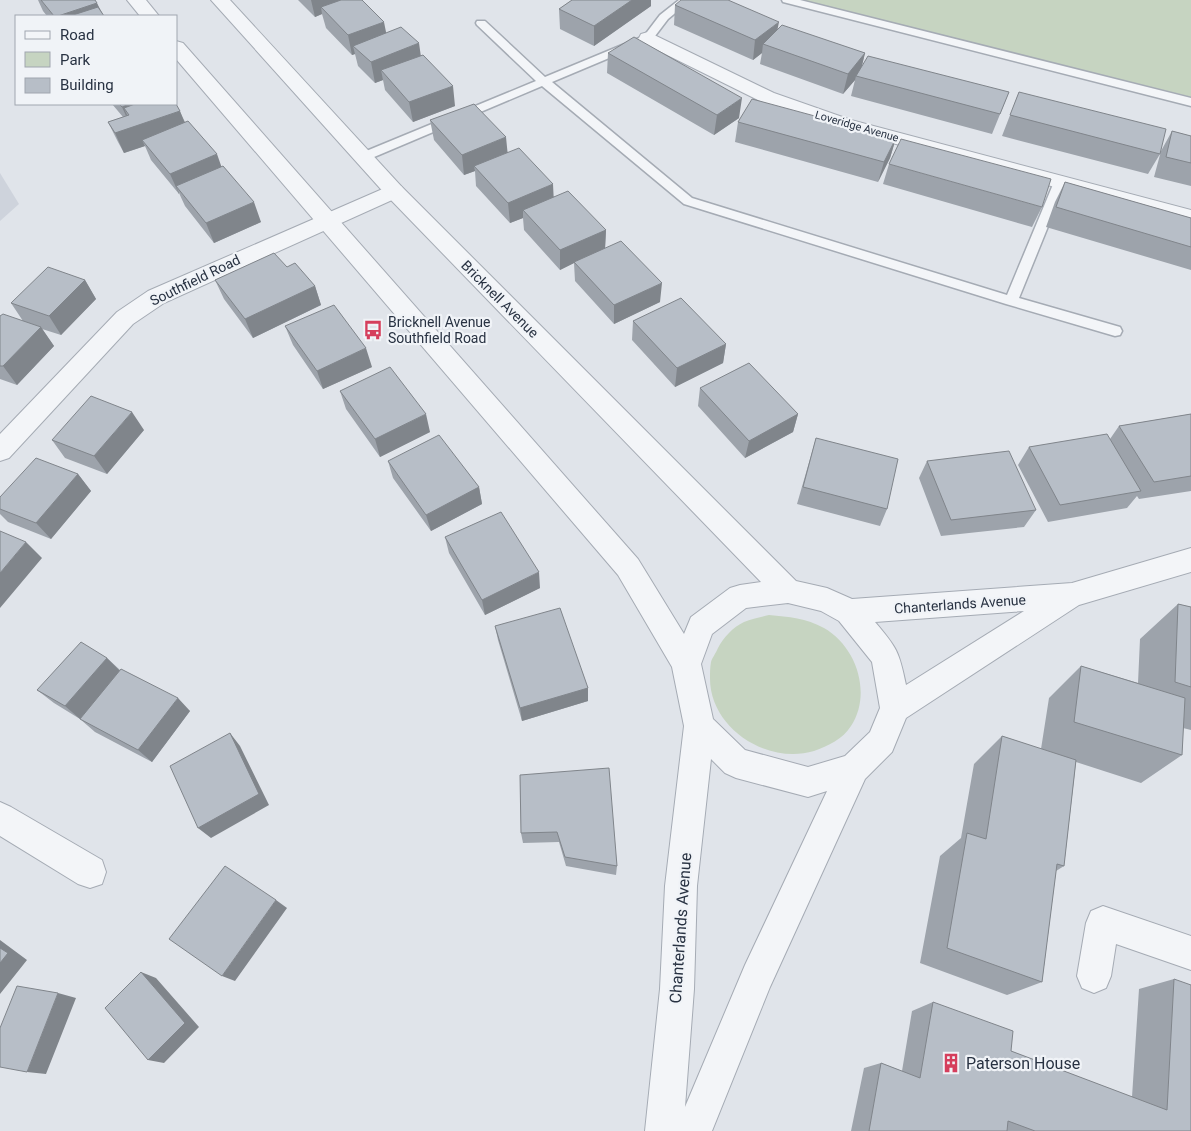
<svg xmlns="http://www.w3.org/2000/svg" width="1191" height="1131" viewBox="0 0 1191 1131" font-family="Roboto,sans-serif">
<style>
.built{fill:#ced3dc}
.green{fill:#c6d4c1}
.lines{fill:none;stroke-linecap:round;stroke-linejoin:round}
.service-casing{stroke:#a5abb4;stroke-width:3}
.minor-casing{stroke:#a5abb4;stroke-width:2}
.tertiary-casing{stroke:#a5abb4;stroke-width:2}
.service{fill:#f3f5f8;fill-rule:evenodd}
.minor{fill:#f3f5f8;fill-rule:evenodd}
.tertiary{fill:#f3f5f8;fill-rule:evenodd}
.wall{fill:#9da3ab}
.shaded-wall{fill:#80858b}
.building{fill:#b7bec7;stroke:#80858b}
.labels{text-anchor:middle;stroke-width:4.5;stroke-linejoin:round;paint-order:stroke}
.far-street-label{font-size:11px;fill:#283242;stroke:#f0f3f7}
.street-label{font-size:14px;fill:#283242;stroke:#f0f3f7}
.poi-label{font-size:14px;fill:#283242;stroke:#f0f3f7;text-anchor:start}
.near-street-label{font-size:16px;fill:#283242;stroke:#f0f3f7}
.near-poi-label{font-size:16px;fill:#283242;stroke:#f0f3f7;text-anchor:start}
</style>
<rect width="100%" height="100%" fill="#e0e4ea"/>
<path class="built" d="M 0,173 L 19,204 L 0,221 Z"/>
<path class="green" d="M 801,0 L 1191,0 L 1191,97 Z
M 769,615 C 789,617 806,618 824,628 C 857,647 872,694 851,726 C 843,739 828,746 814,751 C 767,765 709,728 710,677 C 710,673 710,667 711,662 C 712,658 716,653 718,648 C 723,638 733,627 744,622 C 752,619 761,617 769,615 Z"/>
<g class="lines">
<defs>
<path id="service" d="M 679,0 L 691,0 L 668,19 L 652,40 L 552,82 L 692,198 L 1007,295 L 1054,182 L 1060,178 L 1064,179 L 1066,182 L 1019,298 L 1120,327 L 1122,331 L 1120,335 L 1115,336 L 1006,304 L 684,204 L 542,86 L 367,160 L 363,161 L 357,157 L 359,154 L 536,81 L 477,25 L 476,23 L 477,21 L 485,21 L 545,77 L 644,36 L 660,15 Z
M 782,0 L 800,0 L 1191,98 L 1191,106 L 783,2 Z"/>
<path id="minor" d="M 648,32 L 774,93 L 851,120 L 1191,210 L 1191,224 L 837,128 L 760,101 L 641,42 L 639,38 L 641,34 Z
M 394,184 L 401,186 L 405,191 L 401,196 L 164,303 L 133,324 L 9,458 L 0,461 L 0,434 L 117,312 L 148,291 Z
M 0,802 L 11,807 L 102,860 L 106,872 L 102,884 L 90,888 L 78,884 L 0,836 Z
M 1103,906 L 1191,936 L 1191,970 L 1116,944 L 1111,976 L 1106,988 L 1094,993 L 1082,988 L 1077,976 L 1086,923 L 1091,911 Z"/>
<path id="tertiary" d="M 127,0 L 146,0 L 159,16 L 140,16 Z
M 211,0 L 230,0 L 401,186 L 796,581 L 827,588 L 852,599 L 1072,583 L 1191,548 L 1191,572 L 1079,605 L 906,718 L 892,752 L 865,779 L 770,987 L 712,1131 L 645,1131 L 660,989 L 665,886 L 684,726 L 672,667 L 618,575 L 176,59 L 176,41 L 183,43 L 638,559 L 684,634 L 691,617 L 730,588 L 740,585 L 761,582 L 387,196 ZM 788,603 L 821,611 L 839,621 L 872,662 L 880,708 L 870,732 L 845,756 L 808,767 L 745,750 L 713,719 L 701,664 L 712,634 L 746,608 ZM 1024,611 L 906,685 C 899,651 897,648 875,622 ZM 711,759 L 725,773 L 736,778 L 808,797 L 827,791 L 745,965 L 685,1107 L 694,989 L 697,886 Z"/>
</defs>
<use href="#service" class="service-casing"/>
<use href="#minor" class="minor-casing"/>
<use href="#tertiary" class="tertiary-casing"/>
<use href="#service" class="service"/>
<use href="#minor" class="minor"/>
<use href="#tertiary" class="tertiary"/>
</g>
<path class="wall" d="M 38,0 L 95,0 L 104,16 L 47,16 L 43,11 Z
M 298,0 L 362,0 L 386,33 L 421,56 L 455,106 L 413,122 L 385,90 L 383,80 L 375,83 L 358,66 L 355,54 L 352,55 L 326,28 L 322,14 L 315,17 Z
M 572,0 L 651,0 L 651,6 L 594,46 L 560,29 L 559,9 Z
M 675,5 L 778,29 L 865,53 L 862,65 L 1009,92 L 992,134 L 851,96 L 855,80 L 843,94 L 760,64 L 762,53 L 753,60 L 674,25 Z
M 608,53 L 739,118 L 714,135 L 607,73 Z
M 1019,92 L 1160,154 L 1148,174 L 1002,136 Z
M 112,104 L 176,104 L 185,122 L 221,167 L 261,222 L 214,243 L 185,206 L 179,193 L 179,194 L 151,160 L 145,146 L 124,153 L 118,142 L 108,122 L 123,117 Z
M 430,120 L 508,152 L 554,197 L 606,230 L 605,248 L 660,302 L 614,324 L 575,281 L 574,263 L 560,270 L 524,230 L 523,218 L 510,223 L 476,186 L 475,171 L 464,175 L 434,140 Z
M 738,122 L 896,138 L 890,158 L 878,182 L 735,142 Z
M 1172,131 L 1191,136 L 1191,186 L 1154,177 L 1161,151 Z
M 889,164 L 1042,207 L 1032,227 L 883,184 Z
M 1065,182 L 1191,218 L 1191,270 L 1046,227 L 1055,202 Z
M 287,267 L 315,286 L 321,305 L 253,338 L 224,299 L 215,280 Z
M 85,280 L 96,299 L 61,335 L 42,329 L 54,346 L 17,385 L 0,379 L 0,316 L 23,321 L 11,303 Z
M 633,321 L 726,344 L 723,363 L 675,387 L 632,340 Z
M 285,326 L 372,367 L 323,389 L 293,345 Z
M 700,388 L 798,414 L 793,432 L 745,458 L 698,406 Z
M 340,391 L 430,432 L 380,457 L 346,409 Z
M 1191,414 L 1191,491 L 1139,499 L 1137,496 L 1127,508 L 1048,522 L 1018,465 L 1029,447 L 1110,439 L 1119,426 Z
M 144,430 L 107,474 L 65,458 L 52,440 Z
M 816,438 L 887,509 L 880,526 L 797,504 Z
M 388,461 L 479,487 L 482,504 L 431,531 L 393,478 Z
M 927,461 L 1036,510 L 1024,527 L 941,536 L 919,478 Z
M 78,474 L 91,491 L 51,539 L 8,522 L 0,514 L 0,497 Z
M 445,537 L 540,588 L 485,615 L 449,553 Z
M 1178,604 L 1191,607 L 1191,730 L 1183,728 L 1182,755 L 1141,783 L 1076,762 L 1064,866 L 1056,871 L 1042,982 L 1007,995 L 920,963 L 940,856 L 961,838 L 974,764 L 1002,736 L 1041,749 L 1049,698 L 1081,666 L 1138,683 L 1140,639 Z
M 495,626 L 588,688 L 588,701 L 522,721 L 498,640 Z
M 107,658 L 120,670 L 190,711 L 152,762 L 95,732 L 80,719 L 54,703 L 37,690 Z
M 520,775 L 617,866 L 616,875 L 566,866 L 559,842 L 523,843 L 521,833 Z
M 1174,979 L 1191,1131 L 851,1131 L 864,1068 L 881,1063 L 902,1071 L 912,1011 L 933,1002 L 1011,1051 L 1132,1097 L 1139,989 Z"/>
<path class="shaded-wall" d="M 311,0 L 349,0 L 321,7 L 322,14 L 315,17 Z
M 632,0 L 651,0 L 651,6 L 594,46 L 594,26 Z
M 97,3 L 103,16 L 58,16 Z
M 384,22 L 388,42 L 353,46 L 355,54 L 352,55 L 348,35 Z
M 779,22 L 775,42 L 763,44 L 762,53 L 753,60 L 755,40 Z
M 419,43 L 422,64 L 381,70 L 383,80 L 375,83 L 371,62 Z
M 865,53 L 860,74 L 856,76 L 855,80 L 843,94 L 848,74 Z
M 453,86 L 455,106 L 413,122 L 409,102 Z
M 742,98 L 739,118 L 714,135 L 717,115 Z
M 129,104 L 172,104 L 124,108 L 132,126 L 131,127 L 122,107 Z
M 180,111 L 188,131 L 142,140 L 145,146 L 124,153 L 115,133 Z
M 506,137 L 508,157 L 474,166 L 475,171 L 464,175 L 462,155 Z
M 896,138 L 890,158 L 878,182 L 884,162 Z
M 217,154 L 224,174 L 176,186 L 179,193 L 179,194 L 170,174 Z
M 553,184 L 554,204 L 523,210 L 523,218 L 510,223 L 508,203 Z
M 254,202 L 261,222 L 214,243 L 206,223 Z
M 606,230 L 605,249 L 574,262 L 574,263 L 560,270 L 560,250 Z
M 85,280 L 96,299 L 61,335 L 49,316 Z
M 662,283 L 660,302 L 614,324 L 614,305 Z
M 315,286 L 321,305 L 253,338 L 245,319 Z
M 41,327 L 54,346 L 17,385 L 3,366 Z
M 726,344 L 723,363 L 675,387 L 677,368 Z
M 366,348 L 372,367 L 323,389 L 317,371 Z
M 132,412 L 144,430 L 107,474 L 94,456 Z
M 426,414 L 430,432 L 380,457 L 375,439 Z
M 798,414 L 793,432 L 745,458 L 749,441 Z
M 78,474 L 91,491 L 51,539 L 36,523 Z
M 479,487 L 482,504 L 431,531 L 426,515 Z
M 26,542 L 42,558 L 0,608 L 0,573 Z
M 539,572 L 540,588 L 485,615 L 482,600 Z
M 107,658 L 121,672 L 80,719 L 65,706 Z
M 588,688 L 588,701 L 522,721 L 520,708 Z
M 178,698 L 190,711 L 152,762 L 138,750 Z
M 230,733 L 240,746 L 269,805 L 211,838 L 198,828 Z
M 276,900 L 287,908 L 235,981 L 222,976 Z
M 0,940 L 27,960 L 0,994 Z
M 141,972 L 156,978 L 199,1027 L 164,1063 L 148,1060 Z
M 58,993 L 76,998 L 46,1074 L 27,1072 Z"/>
<path class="building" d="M 41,0 L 95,0 L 97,3 L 58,16 L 54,16 Z
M 341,0 L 362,0 L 384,22 L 348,35 L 321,7 Z
M 572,0 L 632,0 L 594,26 L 559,9 Z
M 681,0 L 728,0 L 779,22 L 755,40 L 675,5 Z
M 98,7 L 104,16 L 70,16 Z
M 782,25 L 865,53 L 848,74 L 763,44 Z
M 401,27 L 419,43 L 371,62 L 353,46 Z
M 634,37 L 742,98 L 717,115 L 608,53 Z
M 423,55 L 453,86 L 409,102 L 381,70 Z
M 868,56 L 1009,92 L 1000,114 L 856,76 Z
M 1019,92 L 1166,129 L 1160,154 L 1010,115 Z
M 752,99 L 896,138 L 884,162 L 738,122 Z
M 119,104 L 129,104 L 122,107 Z
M 135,104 L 176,104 L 180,111 L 115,133 L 108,122 L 129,115 L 124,108 Z
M 474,104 L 506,137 L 462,155 L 430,120 Z
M 188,121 L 217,154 L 170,174 L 142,140 Z
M 1172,131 L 1191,136 L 1191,163 L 1166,157 Z
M 901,139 L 1051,179 L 1042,207 L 889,164 Z
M 519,148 L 553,184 L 508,203 L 474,166 Z
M 223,166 L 254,202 L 206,223 L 176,186 Z
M 1065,182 L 1191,218 L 1191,247 L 1056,207 Z
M 568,191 L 606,230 L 560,250 L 523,210 Z
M 621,241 L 662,283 L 614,305 L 574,262 Z
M 274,253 L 287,267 L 295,263 L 315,286 L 245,319 L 215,280 Z
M 48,267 L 85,280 L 49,316 L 11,303 Z
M 681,298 L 726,344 L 677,368 L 633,321 Z
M 334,305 L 366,348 L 317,371 L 285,326 Z
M 3,314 L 41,327 L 3,366 L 0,366 L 0,316 Z
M 749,363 L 798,414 L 749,441 L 700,388 Z
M 390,367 L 426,414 L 375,439 L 340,391 Z
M 91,396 L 132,412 L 94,456 L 52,440 Z
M 1191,414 L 1191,476 L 1154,482 L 1119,426 Z
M 1107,434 L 1141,491 L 1060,505 L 1029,447 Z
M 439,435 L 479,487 L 426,515 L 388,461 Z
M 816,438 L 898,459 L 887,509 L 803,487 Z
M 1009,451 L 1036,510 L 951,520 L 927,461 Z
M 36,458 L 78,474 L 36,523 L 0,509 L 0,497 Z
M 501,512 L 539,572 L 482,600 L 445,537 Z
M 0,531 L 26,542 L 0,573 Z
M 1178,604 L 1191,607 L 1191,687 L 1175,682 Z
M 560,608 L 588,688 L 520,708 L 495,626 Z
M 81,642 L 107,658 L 65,706 L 37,690 Z
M 1081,666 L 1185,698 L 1182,755 L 1074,722 Z
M 121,669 L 178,698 L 138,750 L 80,719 Z
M 230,733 L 259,794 L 198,828 L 170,766 Z
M 1002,736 L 1076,760 L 1064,866 L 1057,864 L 1042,982 L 947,948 L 967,833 L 986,839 Z
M 609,768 L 617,866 L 565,857 L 557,832 L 521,833 L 520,775 Z
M 225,866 L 276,900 L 222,976 L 169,939 Z
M 0,948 L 8,953 L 0,963 Z
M 141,972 L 185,1023 L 148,1060 L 105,1008 Z
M 1174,979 L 1191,985 L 1191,1131 L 1035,1131 L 1008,1121 L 1007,1131 L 869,1131 L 881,1063 L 920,1078 L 933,1002 L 1013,1031 L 1011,1051 L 1167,1110 Z
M 17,986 L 58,993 L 27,1072 L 0,1067 L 0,1028 Z"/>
<defs>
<symbol id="bus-bare" viewBox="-9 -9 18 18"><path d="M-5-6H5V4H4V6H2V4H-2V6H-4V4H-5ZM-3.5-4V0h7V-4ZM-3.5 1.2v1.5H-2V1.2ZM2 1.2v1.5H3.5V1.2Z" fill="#d53e5c" stroke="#f0f3f7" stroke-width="2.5" paint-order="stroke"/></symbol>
<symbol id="building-bare" viewBox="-9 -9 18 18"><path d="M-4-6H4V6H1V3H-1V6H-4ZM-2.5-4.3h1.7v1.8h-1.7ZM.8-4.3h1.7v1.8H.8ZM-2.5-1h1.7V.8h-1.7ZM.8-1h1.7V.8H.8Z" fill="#d53e5c" stroke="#f0f3f7" stroke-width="2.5" paint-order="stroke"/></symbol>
</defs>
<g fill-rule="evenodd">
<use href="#bus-bare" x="359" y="316" width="28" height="28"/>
<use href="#building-bare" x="937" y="1049" width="28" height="28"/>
</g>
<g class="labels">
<g class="far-street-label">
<text transform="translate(857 126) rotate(16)" y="4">Loveridge Avenue</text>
</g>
<g class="street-label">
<text transform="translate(195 280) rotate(-26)" y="5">Southfield Road</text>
<text transform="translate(500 299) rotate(45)" y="5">Bricknell Avenue</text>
<text transform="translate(960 604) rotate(-4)" y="5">Chanterlands Avenue</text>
</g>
<g class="poi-label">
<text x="388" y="327">Bricknell Avenue<tspan x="388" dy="16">Southfield Road</tspan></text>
</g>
<g class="near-street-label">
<text transform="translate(680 928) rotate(-86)" y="6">Chanterlands Avenue</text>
</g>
<g class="near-poi-label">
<text x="966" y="1069">Paterson House</text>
</g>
</g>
<rect x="15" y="15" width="162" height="90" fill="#f0f3f7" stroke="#a0a6af"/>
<rect x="25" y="31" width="25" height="8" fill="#f3f5f8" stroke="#a0a6af"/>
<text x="60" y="40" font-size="15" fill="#283242">Road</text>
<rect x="25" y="52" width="25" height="15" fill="#c6d4c1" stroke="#a0a6af"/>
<text x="60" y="65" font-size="15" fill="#283242">Park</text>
<rect x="25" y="78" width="25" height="15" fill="#b7bec7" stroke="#a0a6af"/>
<text x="60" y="90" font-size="15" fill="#283242">Building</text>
</svg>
